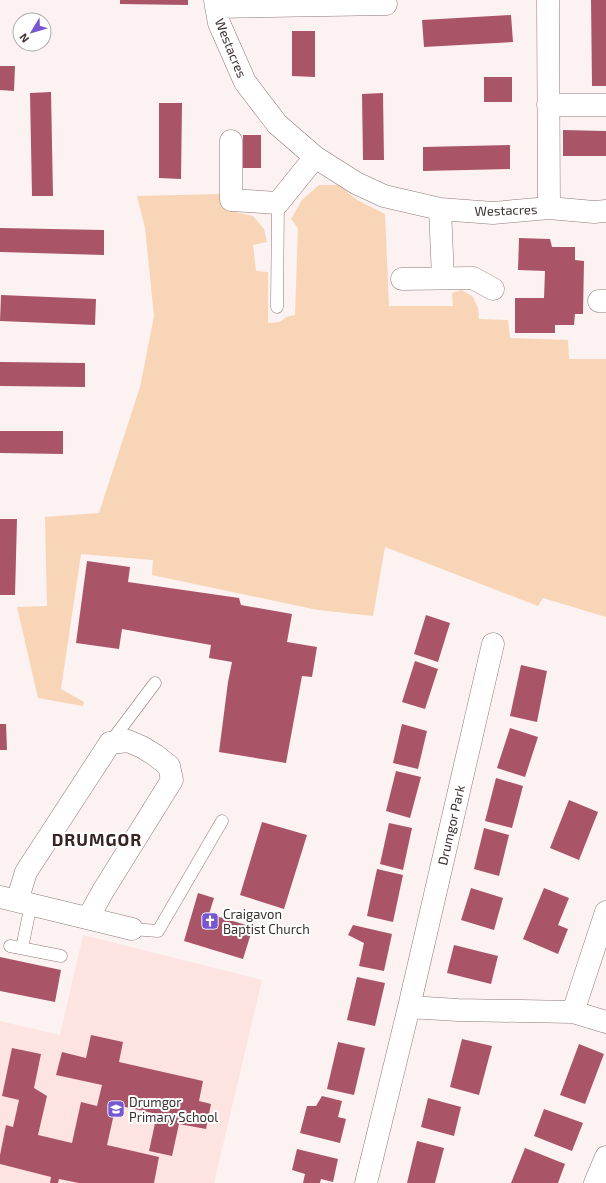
<svg xmlns="http://www.w3.org/2000/svg" width="606" height="1183" viewBox="0 0 606 1183" font-family="'Exo 2',sans-serif">
<style>
.built{fill:#fee4e1}
.green{fill:#f8d5b6}
.building{fill:#aa5468}
.lines{fill:none;stroke-linecap:round;stroke-linejoin:round}
.lane-casing{stroke:#8e7977;stroke-width:13}
.street-casing{stroke:#8e7977;stroke-width:23}
.lane{stroke:#fff;stroke-width:12}
.street{stroke:#fff;stroke-width:22}
.labels{text-anchor:middle;stroke-width:4;stroke-linejoin:round;paint-order:stroke}
.street-label{font-size:13px;fill:#382f2e;stroke:#fff}
.poi-label{font-size:13px;fill:#382f2e;stroke:#fff;text-anchor:start}
.district-label{font-size:17px;font-weight:bold;letter-spacing:1px;fill:#362523;stroke:#fff}
</style>
<rect width="100%" height="100%" fill="#fcf2f1"/>
<path class="built" d="M 83,935 L 262,980 L 214,1183 L 0,1183 L 0,1021 L 60,1035 Z"/>
<path class="green" d="M 319,185 L 339,185 L 357,200 L 385,214 L 389,306 L 453,306 L 452,293 L 462,290 L 473,297 L 478,308 L 479,319 L 508,320 L 510,338 L 568,340 L 569,359 L 606,359 L 606,617 L 543,598 L 538,606 L 385,547 L 373,616 L 318,610 L 152,575 L 153,560 L 81,554 L 61,689 L 84,702 L 83,706 L 38,698 L 17,607 L 47,606 L 45,517 L 99,513 L 140,387 L 154,316 L 145,228 L 137,196 L 220,194 L 226,210 L 253,216 L 264,229 L 267,242 L 253,245 L 256,271 L 268,272 L 268,323 L 280,322 L 286,317 L 295,315 L 298,228 L 291,219 L 302,200 Z"/>
<path class="building" d="M 120,0 L 188,0 L 188,5 L 120,4 Z
M 591,0 L 606,0 L 606,86 L 592,86 Z
M 511,15 L 513,42 L 424,47 L 422,20 Z
M 292,31 L 315,31 L 315,77 L 292,76 Z
M 0,66 L 15,66 L 14,91 L 0,90 Z
M 484,77 L 512,77 L 512,102 L 484,102 Z
M 51,92 L 53,196 L 32,196 L 30,93 Z
M 383,93 L 384,160 L 363,160 L 362,94 Z
M 159,103 L 182,103 L 181,179 L 159,178 Z
M 563,130 L 606,131 L 606,156 L 563,156 Z
M 243,135 L 261,135 L 261,168 L 243,168 Z
M 510,145 L 510,169 L 423,171 L 423,147 Z
M 0,228 L 104,230 L 104,255 L 0,252 Z
M 519,238 L 550,239 L 552,247 L 575,247 L 575,260 L 584,261 L 583,314 L 575,314 L 574,325 L 555,325 L 555,333 L 515,333 L 515,298 L 544,298 L 545,271 L 518,270 Z
M 1,295 L 96,299 L 95,325 L 0,321 Z
M 0,362 L 85,363 L 85,387 L 0,386 Z
M 0,431 L 63,431 L 63,454 L 0,453 Z
M 0,519 L 17,519 L 15,595 L 0,595 Z
M 87,561 L 130,567 L 128,582 L 239,598 L 241,605 L 292,614 L 287,642 L 317,647 L 312,677 L 302,676 L 286,763 L 219,752 L 228,682 L 232,662 L 209,658 L 211,645 L 122,629 L 119,649 L 76,643 Z
M 426,615 L 450,623 L 438,662 L 414,654 Z
M 415,661 L 438,669 L 425,709 L 402,702 Z
M 521,665 L 547,671 L 537,722 L 510,716 Z
M 0,724 L 6,724 L 7,750 L 0,750 Z
M 402,724 L 427,731 L 418,769 L 393,763 Z
M 510,728 L 538,737 L 525,777 L 497,768 Z
M 396,771 L 421,777 L 410,818 L 386,811 Z
M 496,778 L 523,786 L 512,828 L 485,821 Z
M 569,800 L 598,812 L 579,860 L 550,848 Z
M 262,822 L 307,835 L 284,909 L 240,895 Z
M 389,823 L 412,828 L 403,870 L 380,864 Z
M 484,828 L 509,835 L 499,876 L 474,869 Z
M 377,869 L 403,875 L 393,922 L 367,916 Z
M 471,888 L 503,898 L 494,930 L 461,920 Z
M 544,888 L 569,898 L 558,925 L 568,929 L 558,954 L 523,939 Z
M 198,893 L 214,898 L 209,914 L 253,927 L 243,959 L 184,941 Z
M 353,925 L 392,934 L 384,971 L 359,966 L 364,943 L 348,935 Z
M 454,945 L 498,956 L 491,984 L 447,973 Z
M 0,957 L 61,970 L 55,1002 L 0,991 Z
M 357,977 L 385,983 L 375,1026 L 347,1020 Z
M 91,1035 L 123,1042 L 119,1062 L 203,1081 L 199,1101 L 211,1104 L 206,1129 L 179,1124 L 172,1156 L 149,1151 L 157,1114 L 116,1105 L 107,1145 L 159,1157 L 154,1183 L 79,1183 L 59,1179 L 58,1183 L 50,1183 L 51,1177 L 0,1164 L 0,1155 L 6,1125 L 13,1127 L 19,1100 L 2,1096 L 12,1048 L 41,1054 L 34,1088 L 47,1096 L 38,1135 L 72,1143 L 81,1102 L 97,1106 L 102,1085 L 56,1075 L 62,1052 L 86,1058 Z
M 462,1039 L 492,1046 L 479,1095 L 450,1087 Z
M 338,1042 L 365,1048 L 354,1095 L 327,1089 Z
M 579,1044 L 604,1054 L 585,1104 L 560,1095 Z
M 322,1096 L 342,1101 L 338,1117 L 346,1119 L 340,1143 L 300,1133 L 307,1106 L 316,1106 Z
M 428,1098 L 461,1107 L 454,1136 L 421,1127 Z
M 544,1109 L 583,1123 L 572,1151 L 534,1136 Z
M 417,1141 L 444,1148 L 435,1183 L 407,1183 Z
M 525,1148 L 565,1164 L 558,1183 L 511,1183 Z
M 297,1149 L 338,1159 L 333,1182 L 321,1179 L 320,1183 L 303,1183 L 305,1174 L 292,1170 Z"/>
<g class="lines">
<defs>
<path id="lane" d="M 277,307 L 278,203
M 110,743 L 155,683
M 132,929 L 158,931 L 222,821
M 10,946 L 61,956
M 22,948 L 31,904"/>
<path id="street" d="M 215,0 L 219,23 L 245,82 L 277,124 L 315,157 L 356,183 L 384,196 L 440,209 L 493,213 L 549,208 L 594,212 L 606,211
M 548,0 L 549,208
M 216,7 L 386,4
M 548,105 L 606,105
M 231,141 L 231,200 L 278,203 L 315,157
M 440,209 L 443,278
M 402,279 L 473,278 L 493,289
M 599,301 L 606,301
M 0,897 L 132,929
M 17,901 L 26,872 L 110,743 L 128,741 L 142,747 L 155,755 L 169,766 L 172,780 L 103,891 L 88,918
M 409,1007 L 458,1010 L 573,1012 L 606,1022
M 573,1012 L 606,912
M 366,1183 L 409,1007 L 493,644
M 595,1183 L 606,1157"/>
</defs>
<use href="#lane" class="lane-casing"/>
<use href="#street" class="street-casing"/>
<use href="#lane" class="lane"/>
<use href="#street" class="street"/>
</g>
<defs>
<symbol id="church-square" viewBox="-11 -11 22 22"><rect x="-9" y="-9" width="18" height="18" rx="4" fill="#7657d1" stroke="#fff"/><path d="M-1.2-6h2.4v3.5h3.3v2.4h-3.3V6h-2.4V-.1h-3.3v-2.4h3.3Z" fill="#fff"/></symbol>
<symbol id="school-square" viewBox="-11 -11 22 22"><rect x="-9" y="-9" width="18" height="18" rx="4" fill="#7657d1" stroke="#fff"/><path d="M0-5L7-2L0 1L-7-2ZM-4 1L0 2.5L4 1V4Q0 6-4 4Z" fill="#fff"/></symbol>
</defs>
<g fill-rule="evenodd">
<use href="#church-square" x="200" y="911" width="20" height="20"/>
<use href="#school-square" x="106" y="1099" width="20" height="20"/>
</g>
<g class="labels">
<g class="street-label">
<text transform="translate(231 48) rotate(68)" y="5">Westacres</text>
<text transform="translate(506 210) rotate(-2)" y="5">Westacres</text>
<text transform="translate(451 825) rotate(-77)" y="5">Drumgor Park</text>
</g>
<g class="poi-label">
<text x="223" y="919">Craigavon<tspan x="223" dy="15">Baptist Church</tspan></text>
<text x="129" y="1107">Drumgor<tspan x="129" dy="15">Primary School</tspan></text>
</g>
<g class="district-label">
<text x="97" y="846">DRUMGOR</text>
</g>
</g>
<g transform="translate(32 32) rotate(232)"><circle r="19" fill="#ffffff" stroke="#afacab"/>
<path d="M0-3L7 15L0 10L-7 15Z" fill="#7657d1"/>
<text y="-6" font-size="11" font-weight="bold" text-anchor="middle" fill="#382f2e">N</text>
</g>
</svg>
